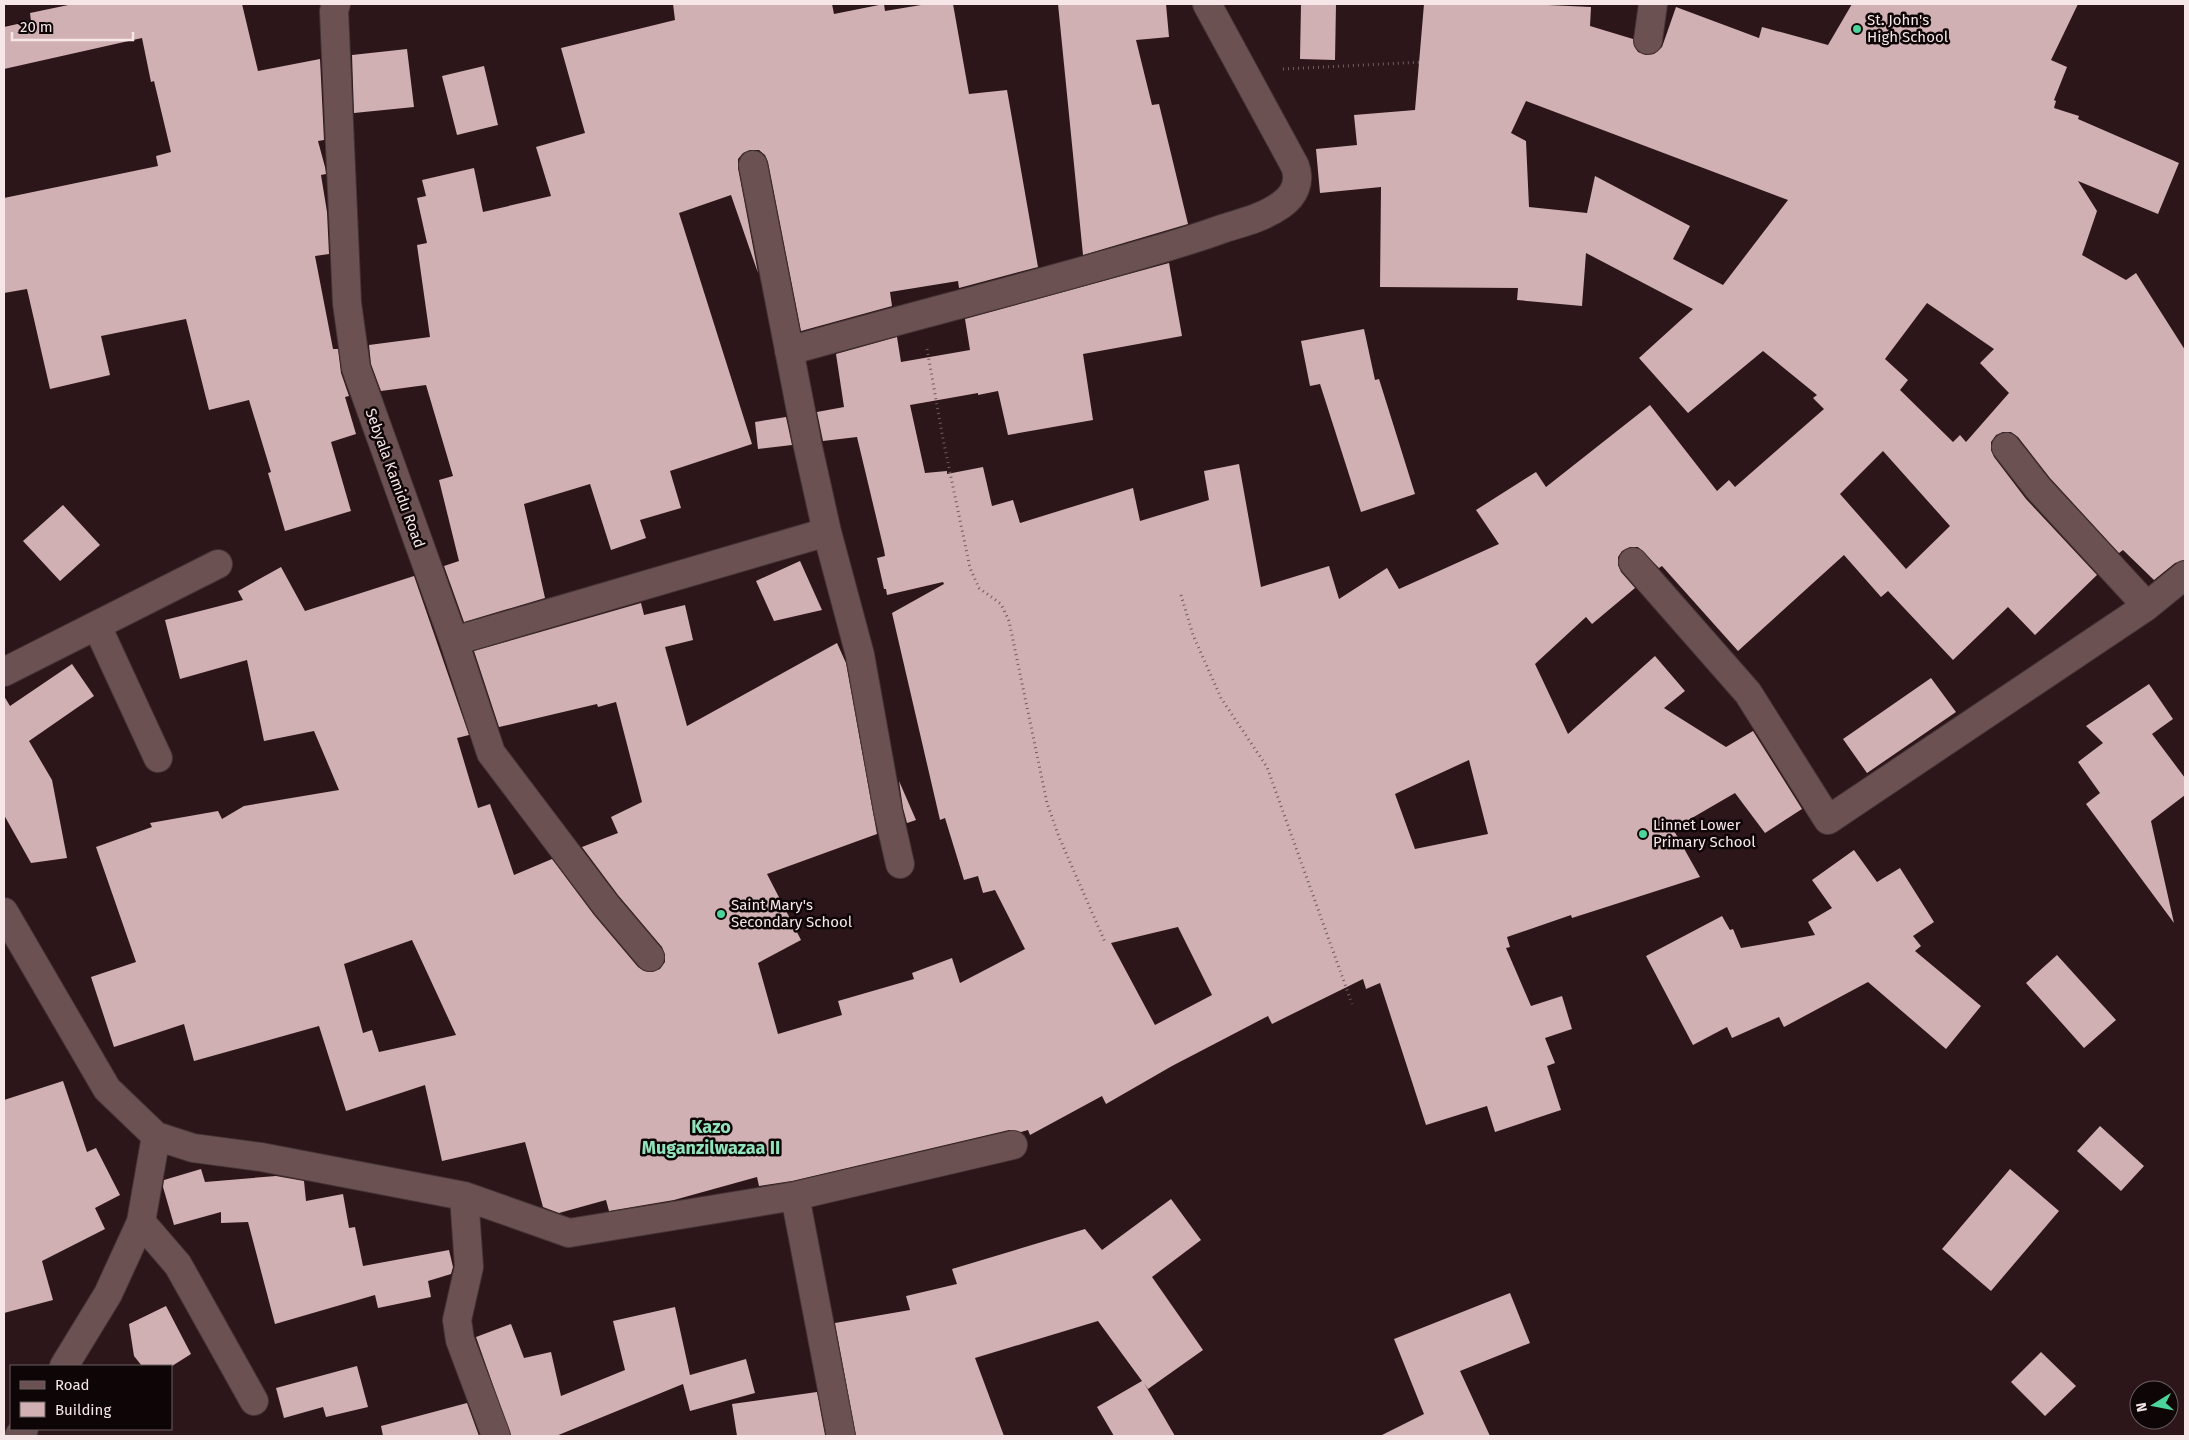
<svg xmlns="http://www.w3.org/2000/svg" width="2189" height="1440" viewBox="0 0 2189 1440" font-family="'Fira Sans',sans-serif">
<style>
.building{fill:#d0b0b3;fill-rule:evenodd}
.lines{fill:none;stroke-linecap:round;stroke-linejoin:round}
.minor-casing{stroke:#463437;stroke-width:30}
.path{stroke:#705b5e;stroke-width:3;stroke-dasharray:1 4;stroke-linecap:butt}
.minor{stroke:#6c5153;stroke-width:28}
.poi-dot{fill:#4bd49b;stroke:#0e0506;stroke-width:2}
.labels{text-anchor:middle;stroke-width:5;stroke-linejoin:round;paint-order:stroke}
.poi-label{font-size:15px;fill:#f7e6e8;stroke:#0e0506;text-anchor:start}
.street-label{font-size:15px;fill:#f7e6e8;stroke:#0e0506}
.quarter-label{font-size:18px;font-weight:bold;fill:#90e3bb;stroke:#0e0506}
</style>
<rect width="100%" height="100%" fill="#2c1619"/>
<path class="building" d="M 73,4 L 242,4 L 258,71 L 320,59 L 324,140 L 318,141 L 325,167 L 326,174 L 321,175 L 327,212 L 329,254 L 315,256 L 333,349 L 338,349 L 341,373 L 349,396 L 345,397 L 356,434 L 331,442 L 351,511 L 285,531 L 268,473 L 271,472 L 249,400 L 209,410 L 186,319 L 101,336 L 110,375 L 50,389 L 27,289 L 4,293 L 4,198 L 158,166 L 156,156 L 171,152 L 154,81 L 151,82 L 142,38 L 4,69 L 4,27 L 31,21 L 30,13 Z
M 673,4 L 832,4 L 834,14 L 884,4 L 885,11 L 927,4 L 953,4 L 969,94 L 1007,90 L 1038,267 L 959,288 L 958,281 L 890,292 L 892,306 L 801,331 L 768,162 L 765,155 L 759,150 L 750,150 L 743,153 L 738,159 L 738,168 L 758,273 L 731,195 L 679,213 L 752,444 L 670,471 L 681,508 L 640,520 L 646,538 L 611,550 L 590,484 L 524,504 L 545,598 L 464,622 L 444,566 L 459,561 L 439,480 L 453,476 L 426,385 L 381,391 L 371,364 L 369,345 L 430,337 L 417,245 L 427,243 L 417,198 L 426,196 L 422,180 L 474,168 L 483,212 L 551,196 L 536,147 L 585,133 L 561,48 L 675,20 Z
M 1058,4 L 1166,4 L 1169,37 L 1136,40 L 1152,105 L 1159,104 L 1188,224 L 1083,255 Z
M 1301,4 L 1336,4 L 1335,60 L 1300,59 Z
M 1424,4 L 1526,4 L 1591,7 L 1590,26 L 1633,39 L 1634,46 L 1638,52 L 1646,55 L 1654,54 L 1662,47 L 1676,7 L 1759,38 L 1762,27 L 1828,45 L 1852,4 L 2078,4 L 2051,60 L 2067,67 L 2054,100 L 2056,101 L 2054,108 L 2079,116 L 2078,119 L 2179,163 L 2158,214 L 2078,181 L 2097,211 L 2082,255 L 2126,280 L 2136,273 L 2185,350 L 2185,560 L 2175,563 L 2154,580 L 2123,550 L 2119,553 L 2050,478 L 2018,437 L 2011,432 L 2003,432 L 1996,435 L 1991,442 L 1991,450 L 1994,457 L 2026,499 L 2097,575 L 2035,635 L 2008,607 L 1953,660 L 1888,591 L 1881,597 L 1844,555 L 1738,651 L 1662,566 L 1659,568 L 1638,547 L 1630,547 L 1622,551 L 1618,557 L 1618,565 L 1621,572 L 1635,588 L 1592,624 L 1586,617 L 1535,664 L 1568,734 L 1655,656 L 1685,691 L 1664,708 L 1726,747 L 1753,731 L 1802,809 L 1765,833 L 1735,793 L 1673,829 L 1700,877 L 1572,918 L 1571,915 L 1507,937 L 1510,947 L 1506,948 L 1531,1006 L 1562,996 L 1572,1029 L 1545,1038 L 1555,1063 L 1547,1066 L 1561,1110 L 1495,1132 L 1487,1106 L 1426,1125 L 1380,983 L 1366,989 L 1363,979 L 1272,1024 L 1268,1016 L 1172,1066 L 1106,1104 L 1102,1096 L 1030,1135 L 1028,1130 L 1021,1132 L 1009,1130 L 792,1181 L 759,1186 L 757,1177 L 674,1200 L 609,1211 L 606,1200 L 559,1213 L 543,1207 L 525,1142 L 442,1161 L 425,1085 L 346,1111 L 319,1026 L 194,1061 L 184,1024 L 114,1047 L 91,977 L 136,962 L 96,847 L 152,827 L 150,823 L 218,811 L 222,819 L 244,806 L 339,790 L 314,731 L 264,741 L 247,660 L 180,679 L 165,620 L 243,600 L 238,591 L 281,567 L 305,611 L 414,576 L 469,735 L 457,738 L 478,808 L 490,804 L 514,875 L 552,859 L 594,915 L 638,967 L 644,971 L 652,972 L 660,969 L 665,962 L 665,955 L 662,947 L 618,895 L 582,847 L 618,833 L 611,817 L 642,802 L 616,702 L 598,707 L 597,704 L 499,727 L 474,651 L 641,603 L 644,615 L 685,605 L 693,640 L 665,647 L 687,726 L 837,643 L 846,663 L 877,834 L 767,874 L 801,940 L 758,963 L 778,1034 L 842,1015 L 838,1001 L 914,979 L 912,973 L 952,958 L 960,983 L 1025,949 L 995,890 L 983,893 L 978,876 L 964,880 L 945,818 L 940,820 L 892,613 L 944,584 L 943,582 L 887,595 L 886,589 L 884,589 L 877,558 L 885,556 L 884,550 L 857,437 L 823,441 L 817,412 L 844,407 L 836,354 L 897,337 L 901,362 L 970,350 L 965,319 L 1169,263 L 1182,336 L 1083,354 L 1093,420 L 1008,435 L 998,391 L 978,395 L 978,393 L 910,405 L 925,473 L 947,471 L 947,474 L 983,467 L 992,506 L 1013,500 L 1020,523 L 1133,488 L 1140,521 L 1209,500 L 1204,471 L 1239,464 L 1261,587 L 1329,566 L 1339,599 L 1387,568 L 1399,589 L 1499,544 L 1476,510 L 1536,472 L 1546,487 L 1650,405 L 1717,491 L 1729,480 L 1735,487 L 1824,409 L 1813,398 L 1817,395 L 1763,351 L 1688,413 L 1639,358 L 1693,309 L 1586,253 L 1582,306 L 1517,300 L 1518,288 L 1380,287 L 1381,187 L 1320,193 L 1316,149 L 1357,145 L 1354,115 L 1415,110 ZM 1526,101 L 1616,135 L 1788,200 L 1723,285 L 1673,259 L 1690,226 L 1595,176 L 1587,213 L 1529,207 L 1526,141 L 1511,133 ZM 1927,303 L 1994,349 L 1980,363 L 2009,393 L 1966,442 L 1960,435 L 1953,442 L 1900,390 L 1908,380 L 1885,359 ZM 1883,451 L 1950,526 L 1906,569 L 1840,494 ZM 1469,760 L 1488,834 L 1415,849 L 1395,794 ZM 1178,927 L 1212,995 L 1155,1025 L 1111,943 ZM 412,940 L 456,1035 L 379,1052 L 372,1030 L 363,1033 L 344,964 Z
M 407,49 L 414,107 L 354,113 L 352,55 Z
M 484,66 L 498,125 L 457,135 L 442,76 Z
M 1364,329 L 1375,380 L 1379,379 L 1415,494 L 1361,512 L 1320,384 L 1310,386 L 1301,341 Z
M 786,417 L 792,445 L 758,449 L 755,422 Z
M 63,505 L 100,545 L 60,581 L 23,541 Z
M 800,561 L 822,610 L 774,621 L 756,581 Z
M 72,664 L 94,696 L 29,741 L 52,780 L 67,858 L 31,863 L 4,815 L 4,696 L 10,706 Z
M 1931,678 L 1956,712 L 1867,773 L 1843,739 Z
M 2149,684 L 2173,719 L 2152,734 L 2185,778 L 2185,795 L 2151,821 L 2174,923 L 2086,804 L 2100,793 L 2078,762 L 2103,743 L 2086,726 Z
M 899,781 L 916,820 L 907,823 L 903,808 Z
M 1854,850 L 1877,882 L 1900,868 L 1934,922 L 1913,936 L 1921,946 L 1915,951 L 1981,1006 L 1946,1049 L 1868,982 L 1784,1027 L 1779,1017 L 1732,1038 L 1727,1027 L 1693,1045 L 1646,956 L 1722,916 L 1730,930 L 1733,929 L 1741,948 L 1815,935 L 1808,922 L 1832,908 L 1812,880 Z
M 2057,955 L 2116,1020 L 2084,1048 L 2026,983 Z
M 63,1081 L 87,1152 L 96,1148 L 120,1195 L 95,1208 L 105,1229 L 42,1261 L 53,1300 L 4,1313 L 4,1100 Z
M 2100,1126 L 2144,1166 L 2121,1191 L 2077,1151 Z
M 201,1169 L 205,1182 L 276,1176 L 304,1181 L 306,1201 L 343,1194 L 349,1228 L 355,1227 L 363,1266 L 449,1250 L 453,1267 L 451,1274 L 428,1281 L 431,1297 L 378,1308 L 375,1295 L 275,1324 L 248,1222 L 221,1223 L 221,1212 L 174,1225 L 163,1187 L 164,1180 Z
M 2010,1169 L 2059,1211 L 1991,1291 L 1942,1249 Z
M 1171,1199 L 1201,1240 L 1152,1277 L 1203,1350 L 1148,1389 L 1144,1383 L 1175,1436 L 1114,1436 L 1097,1407 L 1142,1381 L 1098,1321 L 975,1358 L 1004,1436 L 856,1436 L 835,1323 L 910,1310 L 906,1296 L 957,1284 L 952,1269 L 1085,1229 L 1102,1250 Z
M 1510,1293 L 1530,1343 L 1460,1371 L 1490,1436 L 1380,1436 L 1424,1414 L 1394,1339 Z
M 166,1306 L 191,1354 L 172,1366 L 142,1366 L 134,1356 L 129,1324 Z
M 675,1307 L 690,1375 L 746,1359 L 755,1393 L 690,1411 L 683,1384 L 556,1436 L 511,1436 L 476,1337 L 511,1324 L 524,1358 L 551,1352 L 561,1396 L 625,1370 L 613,1321 Z
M 2041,1352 L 2076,1386 L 2045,1416 L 2011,1382 Z
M 357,1366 L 368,1407 L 326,1417 L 323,1407 L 284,1418 L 276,1388 Z
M 817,1392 L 825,1435 L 737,1436 L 732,1404 Z
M 467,1403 L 479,1436 L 383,1436 L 381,1426 Z"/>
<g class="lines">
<defs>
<path id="minor" d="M 336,4 L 334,11 L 347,303 L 356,368 L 454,641 L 491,753 L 606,905 L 650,957
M 1648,40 L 1653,4
M 753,165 L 808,447 L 827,532 L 860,655 L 888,811 L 900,864
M 789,351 C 905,318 1022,289 1139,255 C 1168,247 1197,238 1225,228 C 1245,222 1264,217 1281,205 C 1294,196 1301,182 1295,166 L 1207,4
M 2006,447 L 2038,488 L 2147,606
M 1633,562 L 1748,693 L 1828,820 L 2147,606 L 2185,575
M 97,626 L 158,758
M 454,641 L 827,532
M 4,672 L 218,564
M 4,912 L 107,1089 L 156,1136 L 193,1148 L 261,1157 L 464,1196 L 569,1233 L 795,1196 L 1013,1145
M 464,1196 L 469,1267 L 457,1320 L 460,1340 L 496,1436
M 795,1196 L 841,1436
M 141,1222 L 178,1265 L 254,1401
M 64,1366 L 108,1294 L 141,1222 L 156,1136
M 19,1436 L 24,1429"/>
</defs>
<use href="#minor" class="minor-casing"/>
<path class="path" d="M 1283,69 L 1422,62
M 927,349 L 943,439 L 970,568 L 979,588 L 1001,604 L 1009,621 L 1047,803 L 1059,837 L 1105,942
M 1181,595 L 1193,635 L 1221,698 L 1267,767 L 1352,1004"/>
<use href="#minor" class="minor"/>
</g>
<g class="poi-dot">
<circle cx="1857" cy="29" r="5"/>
<circle cx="1643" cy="834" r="5"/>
<circle cx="721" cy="914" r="5"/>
</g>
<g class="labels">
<g class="poi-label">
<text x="1867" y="25">St. John's<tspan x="1867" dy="17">High School</tspan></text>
<text x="1653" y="830">Linnet Lower<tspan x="1653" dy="17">Primary School</tspan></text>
<text x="731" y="910">Saint Mary's<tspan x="731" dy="17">Secondary School</tspan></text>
</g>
<g class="street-label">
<text transform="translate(395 478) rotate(70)" y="5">Sebyala Kamidu Road</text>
</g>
<g class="quarter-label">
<text x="711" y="1133">Kazo<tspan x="711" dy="21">Muganzilwazaa II</tspan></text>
</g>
</g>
<rect width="2189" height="1440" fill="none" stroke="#f7e6e8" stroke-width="10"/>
<rect x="10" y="1365" width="162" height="65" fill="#0e0506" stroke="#6b5f60"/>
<rect x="20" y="1381" width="25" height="8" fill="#6c5153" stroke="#6b5f60"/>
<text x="55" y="1390" font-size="15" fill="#f7e6e8">Road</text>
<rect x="20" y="1402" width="25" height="15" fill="#d0b0b3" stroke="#6b5f60"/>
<text x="55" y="1415" font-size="15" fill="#f7e6e8">Building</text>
<g transform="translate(2154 1405) rotate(260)"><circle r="24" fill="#0e0506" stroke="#6b5f60"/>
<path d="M0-4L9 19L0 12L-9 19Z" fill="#4bd49b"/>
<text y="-8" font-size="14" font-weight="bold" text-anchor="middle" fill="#f7e6e8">N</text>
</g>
<path d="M12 32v8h121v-8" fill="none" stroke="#f7e6e8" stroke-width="2.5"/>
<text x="20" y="32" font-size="15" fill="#f7e6e8" stroke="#0e0506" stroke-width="4" paint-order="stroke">20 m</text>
</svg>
